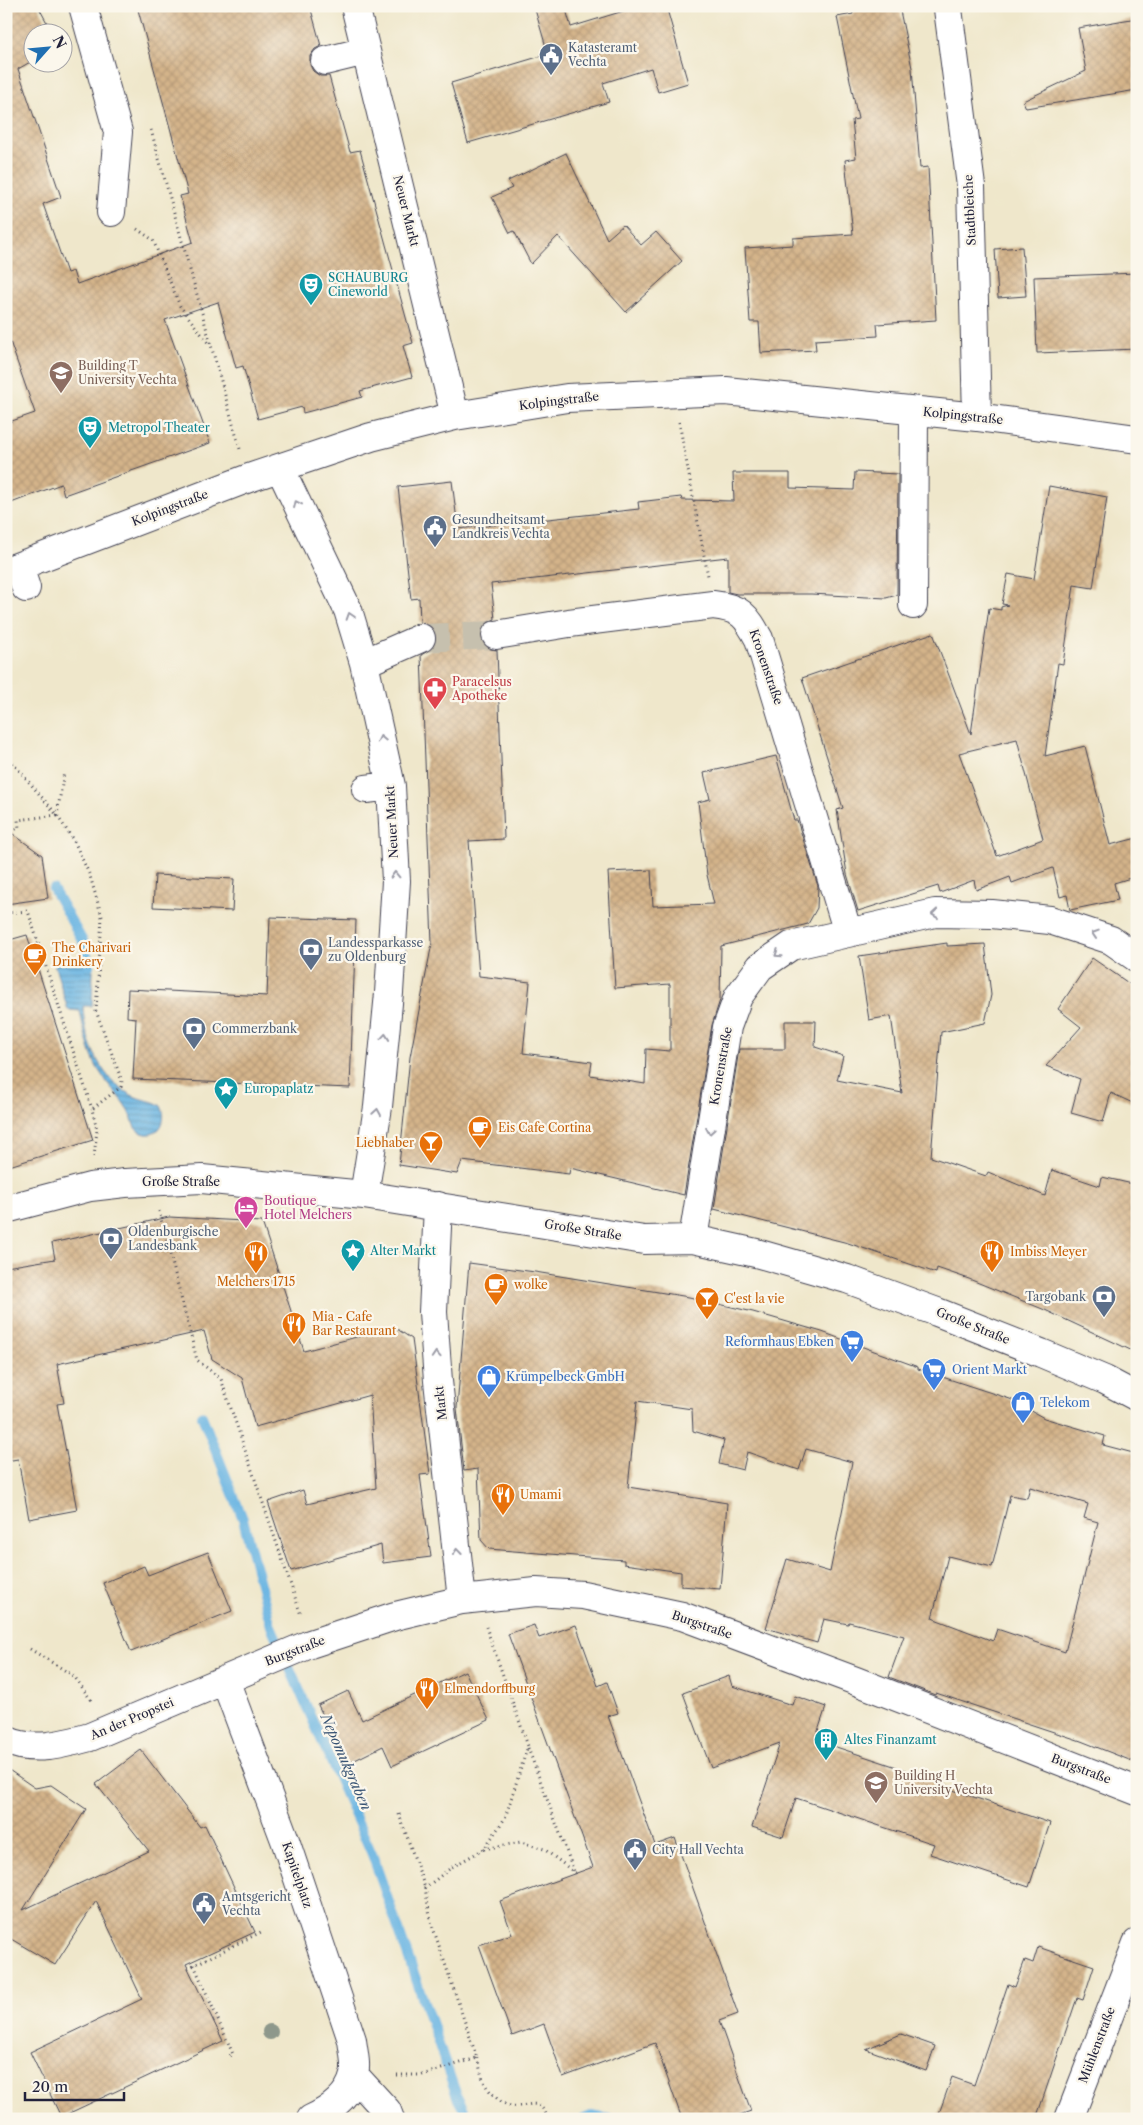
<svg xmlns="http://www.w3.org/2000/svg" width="1143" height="2125" viewBox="0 0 1143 2125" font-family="'Libre Caslon Text',serif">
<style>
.water{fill:url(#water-rules);stroke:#456b8e}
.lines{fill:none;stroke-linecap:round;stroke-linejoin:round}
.stream{stroke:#68b4e2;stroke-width:10}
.building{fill:url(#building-cross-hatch);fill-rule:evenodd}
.minor-tunnel{stroke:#c6c0ae;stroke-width:28;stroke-dasharray:28 14;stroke-linecap:butt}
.minor-casing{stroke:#414051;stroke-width:30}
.path{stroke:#414051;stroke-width:3;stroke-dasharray:1 4;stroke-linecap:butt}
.minor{stroke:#fff;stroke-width:28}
.tree{fill:#8e988b}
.oneway{stroke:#9c9ca7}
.labels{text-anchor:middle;stroke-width:4.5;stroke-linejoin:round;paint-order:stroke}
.service-label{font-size:12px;fill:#4e5e75;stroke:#fbf7ec;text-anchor:start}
.street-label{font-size:12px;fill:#22223b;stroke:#fbf7ec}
.culture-label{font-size:12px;fill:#0d838f;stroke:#fbf7ec;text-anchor:start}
.education-label{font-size:12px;fill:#785e54;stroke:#fbf7ec;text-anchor:start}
.health-label{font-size:12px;fill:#be3a42;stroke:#fbf7ec;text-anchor:start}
.food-label{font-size:12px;fill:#c56008;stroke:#fbf7ec;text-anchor:start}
.hotel-label{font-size:12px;fill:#b23c85;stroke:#fbf7ec;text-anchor:start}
.shop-label{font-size:12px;fill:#366cbe;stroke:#fbf7ec;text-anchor:start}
.water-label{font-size:14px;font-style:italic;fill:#3a5575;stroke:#fbf7ec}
</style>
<defs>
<pattern id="water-rules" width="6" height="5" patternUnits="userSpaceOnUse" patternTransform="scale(1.25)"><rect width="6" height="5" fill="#68b4e2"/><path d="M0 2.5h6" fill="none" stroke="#5592b8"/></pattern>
<pattern id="building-cross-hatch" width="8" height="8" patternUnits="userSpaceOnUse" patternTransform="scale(1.25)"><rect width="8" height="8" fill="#d4b48a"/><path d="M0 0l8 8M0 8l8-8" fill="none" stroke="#b69a78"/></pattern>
</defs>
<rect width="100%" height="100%" fill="#fbf7ec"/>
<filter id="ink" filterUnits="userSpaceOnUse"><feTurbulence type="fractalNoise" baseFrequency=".02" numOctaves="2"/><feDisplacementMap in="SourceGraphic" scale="10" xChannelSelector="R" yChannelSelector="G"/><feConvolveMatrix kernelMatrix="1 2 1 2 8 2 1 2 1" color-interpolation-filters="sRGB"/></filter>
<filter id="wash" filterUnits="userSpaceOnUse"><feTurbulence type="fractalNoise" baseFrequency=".0096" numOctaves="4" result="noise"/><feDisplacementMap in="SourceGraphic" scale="20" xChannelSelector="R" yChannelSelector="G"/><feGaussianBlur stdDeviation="1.12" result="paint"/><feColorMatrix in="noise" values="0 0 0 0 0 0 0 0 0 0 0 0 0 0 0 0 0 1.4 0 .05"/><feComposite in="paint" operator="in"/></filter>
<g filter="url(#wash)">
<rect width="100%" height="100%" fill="#efe7cb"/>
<path class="water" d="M 54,963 L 84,963 L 86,970 L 93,970 L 92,1006 L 83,1006 C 84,1040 102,1084 136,1097 C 145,1101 153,1100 161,1106 C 170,1123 154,1143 137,1130 C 132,1125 133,1118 130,1113 C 121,1097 107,1085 98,1069 C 90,1055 83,1028 80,1011 L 68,1010 Z"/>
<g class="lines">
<path class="stream" d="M 53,889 L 85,945 L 89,966
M 202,1416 L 243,1519 L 271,1626 L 372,1854 L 458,2099 L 469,2119
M 584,2119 L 591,2116 L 609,2119"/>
</g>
<g id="blocks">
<path class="building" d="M 6,6 L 38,6 L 52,32 L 32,32 L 32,61 L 18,69 L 61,197 L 43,204 L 67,273 L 73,271 L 77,284 L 193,242 L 180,196 L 188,194 L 137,6 L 310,6 L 321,46 L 315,49 L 310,56 L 310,65 L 313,71 L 320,76 L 329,76 L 350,152 L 360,150 L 413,343 L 403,346 L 412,377 L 360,391 L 362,397 L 303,413 L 302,407 L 258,419 L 243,366 L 236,368 L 218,302 L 165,320 L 210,443 L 64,495 L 61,484 L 6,505 L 6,423 L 35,413 L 6,330 Z
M 534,6 L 565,6 L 571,27 L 640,6 L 666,6 L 688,83 L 658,92 L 651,68 L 603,83 L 609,102 L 468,143 L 451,83 L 548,54 Z
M 851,6 L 899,6 L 912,68 L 920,168 L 928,167 L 936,320 L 877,324 L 878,336 L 815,340 L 816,350 L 761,353 L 759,322 L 750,322 L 745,248 L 793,245 L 793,238 L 853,234 L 845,160 L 856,158 L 852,120 L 858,119 L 837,17 L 853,14 Z
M 1137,18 L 1137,90 L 1026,108 L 1023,101 L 1086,71 L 1078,28 Z
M 566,153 L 607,239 L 623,225 L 641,245 L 656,232 L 682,261 L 626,312 L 558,236 L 531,264 L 514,231 L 510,233 L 492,197 L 512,188 L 508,181 Z
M 1022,247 L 1026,296 L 998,298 L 995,249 Z
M 1137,273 L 1137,349 L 1037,353 L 1034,277 Z
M 855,472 L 898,474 L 897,595 L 886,598 L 811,594 L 737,594 L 728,592 L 728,557 L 491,584 L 495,619 L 486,623 L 482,629 L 481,637 L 484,645 L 490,649 L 497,650 L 504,839 L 469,841 L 479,976 L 530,982 L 523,1053 L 592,1062 L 590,1075 L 645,1084 L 646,1049 L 670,1051 L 670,984 L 615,988 L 608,872 L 651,870 L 653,906 L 714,904 L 707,875 L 698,802 L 710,799 L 704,773 L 776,756 L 794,820 L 797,820 L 818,886 L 817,908 L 808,924 L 721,946 L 720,1000 L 712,1025 L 684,1195 L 570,1168 L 569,1174 L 462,1161 L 457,1174 L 399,1165 L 410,1057 L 432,943 L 421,655 L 433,648 L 437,639 L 435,632 L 431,626 L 420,623 L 419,598 L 411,599 L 398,487 L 452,481 L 458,529 L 639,509 L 638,502 L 681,497 L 682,500 L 734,501 L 733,473 L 790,473 L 790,488 L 854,490 Z
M 1049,486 L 1107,497 L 1093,588 L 1074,585 L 1063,664 L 1058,663 L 1045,756 L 1085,746 L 1110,845 L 1137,838 L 1137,876 L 1114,883 L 1118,900 L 1070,910 L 1067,895 L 1060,897 L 1053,868 L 1012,883 L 1010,877 L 976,890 L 974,880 L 940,893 L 938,886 L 858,911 L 847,874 L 837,810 L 843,808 L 802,678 L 933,633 L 971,734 L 989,608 L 1001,610 L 1001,607 L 1008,605 L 1002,604 L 1008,574 L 1034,579 ZM 1017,739 L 1043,839 L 997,856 L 959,753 Z
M 6,829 L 42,855 L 48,898 L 6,904 Z
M 155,875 L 234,879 L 232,911 L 153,907 Z
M 270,917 L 356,920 L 350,1088 L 133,1079 L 136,1018 L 127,1017 L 128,989 L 267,996 Z
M 27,935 L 93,1140 L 6,1167 L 6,941 Z
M 947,943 L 947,946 L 985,944 L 991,995 L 985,1023 L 941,1032 L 931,1157 L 986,1176 L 988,1172 L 1045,1196 L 1052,1170 L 1100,1186 L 1102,1177 L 1137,1185 L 1137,1353 L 1045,1310 L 969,1279 L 937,1268 L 936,1273 L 848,1243 L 714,1209 L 739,1049 L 785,1049 L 785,1021 L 816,1021 L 815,1047 L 843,1056 L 837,1080 L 902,1093 L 891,1016 L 869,1020 L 859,956 Z
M 1092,958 L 1137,989 L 1137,1105 L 1111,1093 L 1103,1122 L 1071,1113 L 1080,1079 L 1046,1066 L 1081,1027 L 1058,1009 Z
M 169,1217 L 262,1222 L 304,1351 L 394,1327 L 412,1339 L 430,1474 L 420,1475 L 431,1557 L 383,1563 L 381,1545 L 291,1571 L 268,1502 L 303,1490 L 307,1504 L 376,1488 L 370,1395 L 255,1427 L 242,1378 L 212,1359 L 204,1331 L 57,1364 L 64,1403 L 57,1404 L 77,1510 L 29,1519 L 18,1459 L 6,1461 L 6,1267 L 55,1259 L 52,1243 Z
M 469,1263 L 535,1272 L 689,1297 L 753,1312 L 822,1332 L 918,1367 L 918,1369 L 1010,1399 L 1044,1418 L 1105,1436 L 1103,1445 L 1137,1454 L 1137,1763 L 1081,1741 L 936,1693 L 935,1695 L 889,1677 L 904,1636 L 849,1622 L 848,1624 L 824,1619 L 817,1643 L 766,1628 L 787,1559 L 830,1572 L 852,1462 L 806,1449 L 799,1470 L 747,1452 L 743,1470 L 719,1464 L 724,1440 L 693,1431 L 692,1409 L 637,1401 L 628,1487 L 727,1503 L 720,1589 L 681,1586 L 681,1572 L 624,1564 L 624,1560 L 489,1549 L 481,1540 L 478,1469 L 464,1471 L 457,1408 ZM 1030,1487 L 1088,1504 L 1084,1518 L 1098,1522 L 1065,1652 L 997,1629 L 993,1641 L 932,1618 L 948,1556 L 992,1567 L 1010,1495 L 1027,1498 Z
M 208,1552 L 232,1611 L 131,1652 L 103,1583 L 144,1566 L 148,1575 Z
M 534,1625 L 539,1638 L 576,1625 L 598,1686 L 607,1682 L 618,1713 L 608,1716 L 655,1845 L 675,1838 L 738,2014 L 719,2021 L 751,2111 L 728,2119 L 682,2119 L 655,2043 L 563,2077 L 544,2024 L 512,2036 L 479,1945 L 512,1934 L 500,1901 L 593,1867 L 508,1634 Z
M 465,1671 L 489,1720 L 392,1766 L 383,1746 L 347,1764 L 318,1705 L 348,1691 L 362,1720 Z
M 729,1676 L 732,1686 L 792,1705 L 795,1696 L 826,1707 L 815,1740 L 942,1782 L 941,1786 L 1050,1823 L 1029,1887 L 930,1854 L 934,1844 L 796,1798 L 783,1837 L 752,1827 L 780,1743 L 711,1768 L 683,1693 Z
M 141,1750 L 200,1827 L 205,1825 L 255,1932 L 186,1964 L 223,2041 L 61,2117 L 30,2052 L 142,1999 L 96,1901 L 55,1965 L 6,1936 L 6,1768 L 35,1788 L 51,1785 L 86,1809 L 23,1910 L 149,1851 L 96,1784 Z
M 1038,1947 L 1094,1966 L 1083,2000 L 1077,1998 L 1036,2119 L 937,2119 L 952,2077 L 974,2085 L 1008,1984 L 1015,1987 L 1025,1960 L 1033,1963 Z
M 901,2034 L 935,2046 L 926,2071 L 866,2049 Z"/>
</g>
</g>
<g filter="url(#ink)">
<use href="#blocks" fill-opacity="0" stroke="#414051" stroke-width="1"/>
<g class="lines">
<path class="minor-tunnel" d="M 421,638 L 496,635"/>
<defs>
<path id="minor" d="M 83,6 L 118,132 L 111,212
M 355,6 L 455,416
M 950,6 L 948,9 L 971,186 L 977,417
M 325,61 L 366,51
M 280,468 L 348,610 L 364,663 L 391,786 L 396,881 L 389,993 L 378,1107 L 364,1195
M 19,567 L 26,588
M 6,571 L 249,478 L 371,437 L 455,416 L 567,398 L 726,391 L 977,417 L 1137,439
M 913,605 L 914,411
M 496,635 L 569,623 L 713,605 C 741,608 746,615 759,639 L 848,933
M 364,663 L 421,638
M 366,789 L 391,786
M 438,1206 L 433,1312 L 438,1381 L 462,1600
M 6,1209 L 90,1187 L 125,1183 L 202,1179 L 364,1195 L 644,1240 L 693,1239 L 756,1253 L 847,1279 L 937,1312 L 1041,1353 L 1105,1380 L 1137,1397
M 693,1239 L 727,1027 L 738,997 L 760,967 L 791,946 L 935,913 L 992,914 L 1050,920 L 1111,940 L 1137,958
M 225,1680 L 285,1840 L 352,2040 C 353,2050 357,2065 354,2075 C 349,2097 330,2110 311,2119
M 6,1740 C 32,1753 64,1744 90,1737 L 310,1644 L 395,1616 L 462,1600 L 536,1592 L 583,1595 L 682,1616 L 856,1681 L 1137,1791
M 354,2075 L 387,2111 L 390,2119
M 1069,2119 L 1137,1943"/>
</defs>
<use href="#minor" class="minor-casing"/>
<path class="path" d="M 151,130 L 240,449
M 137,229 L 153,240 L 180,306 L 209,344
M 679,422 L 708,576
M 6,755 L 57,815 L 75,843 L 90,876 L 102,917 L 96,1011 L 122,1081 L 121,1087 L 92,1109 L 97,1130 L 94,1157
M 6,832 L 19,828 L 18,820 L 57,815 L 64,772
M 6,913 L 28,911 L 92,1109
M 159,1211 L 197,1360 L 221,1379 L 301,1615
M 30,1649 L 74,1676 L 93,1703
M 528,1748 L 575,1874
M 399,1814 L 425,1888
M 484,1849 L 521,1842 L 544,1849 L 575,1873
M 194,1965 L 233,2054 L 229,2056
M 188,1968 L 263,1931
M 477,2058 C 480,2066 481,2077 485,2084 C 490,2093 502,2105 512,2106 C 530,2108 539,2095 548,2119
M 397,2075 L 422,2075 L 477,2058 L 431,1922 L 425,1888 L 452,1867 L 484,1849 L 505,1818 L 528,1746 L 486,1627"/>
<use href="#minor" class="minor"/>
</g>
<circle class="tree" cx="270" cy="2032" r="8"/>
<defs><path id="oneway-chevron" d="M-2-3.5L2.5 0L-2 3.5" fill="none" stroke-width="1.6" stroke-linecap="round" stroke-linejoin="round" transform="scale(1.25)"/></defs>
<g class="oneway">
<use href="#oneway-chevron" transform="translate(297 504) rotate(-115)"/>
<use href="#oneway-chevron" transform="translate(350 616) rotate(-108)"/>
<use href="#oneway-chevron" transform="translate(381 739) rotate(-102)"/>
<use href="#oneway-chevron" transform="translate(395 875) rotate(-92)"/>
<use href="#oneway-chevron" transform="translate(935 914) rotate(174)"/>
<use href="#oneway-chevron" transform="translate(1095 934) rotate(-162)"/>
<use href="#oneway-chevron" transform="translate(778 954) rotate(146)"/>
<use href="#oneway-chevron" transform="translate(385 1037) rotate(-85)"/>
<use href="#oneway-chevron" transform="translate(377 1112) rotate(-81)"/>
<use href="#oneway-chevron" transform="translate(710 1131) rotate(99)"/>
<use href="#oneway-chevron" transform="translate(436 1355) rotate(-94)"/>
<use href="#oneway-chevron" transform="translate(457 1552) rotate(-96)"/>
</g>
</g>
<defs>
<symbol id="civic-pin" viewBox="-11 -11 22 30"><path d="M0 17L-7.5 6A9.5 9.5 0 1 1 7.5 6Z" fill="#5c6f8a" stroke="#fbf7ec"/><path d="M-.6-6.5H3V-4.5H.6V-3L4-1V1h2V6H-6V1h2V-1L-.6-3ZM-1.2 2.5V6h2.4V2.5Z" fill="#fff"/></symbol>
<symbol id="theatre-pin" viewBox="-11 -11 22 30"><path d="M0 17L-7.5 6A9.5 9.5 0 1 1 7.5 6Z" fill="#0f9aa8" stroke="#fbf7ec"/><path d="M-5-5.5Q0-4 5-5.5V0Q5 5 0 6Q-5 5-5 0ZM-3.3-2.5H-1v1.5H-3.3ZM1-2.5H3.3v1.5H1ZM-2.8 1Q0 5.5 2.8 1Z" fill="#fff"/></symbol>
<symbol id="university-pin" viewBox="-11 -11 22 30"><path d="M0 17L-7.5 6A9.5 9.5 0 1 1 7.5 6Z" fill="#8d6e63" stroke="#fbf7ec"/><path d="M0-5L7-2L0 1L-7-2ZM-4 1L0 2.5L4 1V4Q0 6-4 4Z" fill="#fff"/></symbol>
<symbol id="pharmacy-pin" viewBox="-11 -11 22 30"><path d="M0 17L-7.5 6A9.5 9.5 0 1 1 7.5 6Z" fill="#e0444e" stroke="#fbf7ec"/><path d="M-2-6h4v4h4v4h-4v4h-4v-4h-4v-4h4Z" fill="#fff"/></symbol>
<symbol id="bank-pin" viewBox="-11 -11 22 30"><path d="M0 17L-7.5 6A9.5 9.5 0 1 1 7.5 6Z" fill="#5c6f8a" stroke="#fbf7ec"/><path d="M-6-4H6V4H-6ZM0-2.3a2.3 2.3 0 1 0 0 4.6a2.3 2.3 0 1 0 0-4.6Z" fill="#fff"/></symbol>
<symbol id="cafe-pin" viewBox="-11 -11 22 30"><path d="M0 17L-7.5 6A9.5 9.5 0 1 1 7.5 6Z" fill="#e8710a" stroke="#fbf7ec"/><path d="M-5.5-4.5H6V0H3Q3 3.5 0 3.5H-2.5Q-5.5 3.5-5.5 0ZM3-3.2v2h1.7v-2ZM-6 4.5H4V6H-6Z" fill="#fff"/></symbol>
<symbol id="sight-pin" viewBox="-11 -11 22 30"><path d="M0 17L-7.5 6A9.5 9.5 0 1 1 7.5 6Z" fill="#0f9aa8" stroke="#fbf7ec"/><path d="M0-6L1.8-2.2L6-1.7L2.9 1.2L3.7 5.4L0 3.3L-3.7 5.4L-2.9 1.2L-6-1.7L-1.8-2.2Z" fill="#fff"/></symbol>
<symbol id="bar-pin" viewBox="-11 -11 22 30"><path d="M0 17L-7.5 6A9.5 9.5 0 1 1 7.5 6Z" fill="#e8710a" stroke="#fbf7ec"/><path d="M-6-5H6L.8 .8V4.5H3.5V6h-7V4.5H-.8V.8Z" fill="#fff"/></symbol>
<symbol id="hotel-pin" viewBox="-11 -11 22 30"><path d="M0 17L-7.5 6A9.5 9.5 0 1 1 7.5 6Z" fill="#d1479c" stroke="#fbf7ec"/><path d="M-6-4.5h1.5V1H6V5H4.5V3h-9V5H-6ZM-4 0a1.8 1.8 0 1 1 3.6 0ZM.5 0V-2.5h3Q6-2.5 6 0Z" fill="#fff"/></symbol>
<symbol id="restaurant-pin" viewBox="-11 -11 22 30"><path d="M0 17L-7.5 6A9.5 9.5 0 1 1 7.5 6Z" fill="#e8710a" stroke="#fbf7ec"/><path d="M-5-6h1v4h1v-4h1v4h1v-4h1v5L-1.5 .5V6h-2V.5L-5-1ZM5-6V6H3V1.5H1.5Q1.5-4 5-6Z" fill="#fff"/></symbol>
<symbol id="supermarket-pin" viewBox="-11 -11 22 30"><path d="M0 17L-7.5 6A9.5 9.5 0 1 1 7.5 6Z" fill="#3f7fe0" stroke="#fbf7ec"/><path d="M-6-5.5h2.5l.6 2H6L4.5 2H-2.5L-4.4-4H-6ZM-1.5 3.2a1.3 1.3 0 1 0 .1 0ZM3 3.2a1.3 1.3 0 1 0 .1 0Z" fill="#fff"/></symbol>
<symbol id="shop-pin" viewBox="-11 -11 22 30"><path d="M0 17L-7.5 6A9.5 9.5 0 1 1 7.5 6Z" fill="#3f7fe0" stroke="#fbf7ec"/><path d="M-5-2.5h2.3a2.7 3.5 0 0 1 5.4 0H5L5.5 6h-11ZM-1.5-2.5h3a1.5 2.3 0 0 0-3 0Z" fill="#fff"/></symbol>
<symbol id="building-pin" viewBox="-11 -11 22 30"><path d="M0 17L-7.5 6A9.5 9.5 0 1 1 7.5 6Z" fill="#0f9aa8" stroke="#fbf7ec"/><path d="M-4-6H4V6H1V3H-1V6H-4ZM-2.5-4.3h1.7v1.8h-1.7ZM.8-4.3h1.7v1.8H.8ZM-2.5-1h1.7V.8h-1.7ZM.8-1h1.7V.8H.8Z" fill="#fff"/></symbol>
</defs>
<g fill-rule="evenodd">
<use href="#civic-pin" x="537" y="41" width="28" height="38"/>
<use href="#theatre-pin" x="297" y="271" width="28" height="38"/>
<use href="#university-pin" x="47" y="359" width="28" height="38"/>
<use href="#theatre-pin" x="76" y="414" width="28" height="38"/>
<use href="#civic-pin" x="421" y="513" width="28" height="38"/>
<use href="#pharmacy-pin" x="421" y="675" width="28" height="38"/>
<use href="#bank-pin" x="297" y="936" width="28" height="38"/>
<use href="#cafe-pin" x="21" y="941" width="28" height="38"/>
<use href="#bank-pin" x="180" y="1015" width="28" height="38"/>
<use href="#sight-pin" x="212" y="1075" width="28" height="38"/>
<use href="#cafe-pin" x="466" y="1114" width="28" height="38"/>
<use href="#bar-pin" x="417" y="1129" width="28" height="38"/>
<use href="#hotel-pin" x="232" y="1194" width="28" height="38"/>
<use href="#bank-pin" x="97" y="1225" width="28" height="38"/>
<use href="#sight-pin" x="339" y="1237" width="28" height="38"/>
<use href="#restaurant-pin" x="978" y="1238" width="28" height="38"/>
<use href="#restaurant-pin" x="242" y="1239" width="28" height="38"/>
<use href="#cafe-pin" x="482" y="1271" width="28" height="38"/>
<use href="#bank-pin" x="1090" y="1283" width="28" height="38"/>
<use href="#bar-pin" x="693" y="1285" width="28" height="38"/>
<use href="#restaurant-pin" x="280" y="1310" width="28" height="38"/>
<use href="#supermarket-pin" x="838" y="1328" width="28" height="38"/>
<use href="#supermarket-pin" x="920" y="1356" width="28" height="38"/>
<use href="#shop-pin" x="475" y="1363" width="28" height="38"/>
<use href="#shop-pin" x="1009" y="1389" width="28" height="38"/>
<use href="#restaurant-pin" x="489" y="1481" width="28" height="38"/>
<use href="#restaurant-pin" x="413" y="1675" width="28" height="38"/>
<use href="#building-pin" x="812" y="1726" width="28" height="38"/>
<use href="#university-pin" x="862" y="1769" width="28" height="38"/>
<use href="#civic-pin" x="621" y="1836" width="28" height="38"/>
<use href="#civic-pin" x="190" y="1890" width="28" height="38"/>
</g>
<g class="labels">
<g class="service-label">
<text x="568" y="52">Katasteramt<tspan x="568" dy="14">Vechta</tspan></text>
<text x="452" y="524">Gesundheitsamt<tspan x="452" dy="14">Landkreis Vechta</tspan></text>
<text x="328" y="947">Landessparkasse<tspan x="328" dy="14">zu Oldenburg</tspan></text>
<text x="212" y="1033">Commerzbank</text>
<text x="128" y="1236">Oldenburgische<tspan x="128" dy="14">Landesbank</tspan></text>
<text x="1086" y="1301" text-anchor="end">Targobank</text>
<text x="652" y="1854">City Hall Vechta</text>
<text x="222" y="1901">Amtsgericht<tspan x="222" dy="14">Vechta</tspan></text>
</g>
<g class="street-label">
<text transform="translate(970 210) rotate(-93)" y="4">Stadtbleiche</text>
<text transform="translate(406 211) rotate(76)" y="4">Neuer Markt</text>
<text transform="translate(559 401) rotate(-7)" y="4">Kolpingstraße</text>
<text transform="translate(963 416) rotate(6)" y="4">Kolpingstraße</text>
<text transform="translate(170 508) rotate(-21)" y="4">Kolpingstraße</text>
<text transform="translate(766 667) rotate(71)" y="4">Kronenstraße</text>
<text transform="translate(392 822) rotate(-93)" y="4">Neuer Markt</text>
<text transform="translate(721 1066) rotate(-80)" y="4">Kronenstraße</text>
<text x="181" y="1186">Große Straße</text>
<text transform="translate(583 1230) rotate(9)" y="4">Große Straße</text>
<text transform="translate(973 1326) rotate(22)" y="4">Große Straße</text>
<text transform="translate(441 1403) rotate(-96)" y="4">Markt</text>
<text transform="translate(702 1625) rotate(19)" y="4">Burgstraße</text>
<text transform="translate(295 1651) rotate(-21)" y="4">Burgstraße</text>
<text transform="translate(132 1719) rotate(-23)" y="4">An der Propstei</text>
<text transform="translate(1081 1769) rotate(21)" y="4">Burgstraße</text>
<text transform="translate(297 1875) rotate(71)" y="4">Kapitelplatz</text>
<text transform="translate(1097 2045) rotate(-69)" y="4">Mühlenstraße</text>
</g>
<g class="culture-label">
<text x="328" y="282">SCHAUBURG<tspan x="328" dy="14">Cineworld</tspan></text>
<text x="108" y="432">Metropol Theater</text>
<text x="244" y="1093">Europaplatz</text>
<text x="370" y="1255">Alter Markt</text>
<text x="844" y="1744">Altes Finanzamt</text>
</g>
<g class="education-label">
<text x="78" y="370">Building T<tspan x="78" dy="14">University Vechta</tspan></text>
<text x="894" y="1780">Building H<tspan x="894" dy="14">University Vechta</tspan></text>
</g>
<g class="health-label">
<text x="452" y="686">Paracelsus<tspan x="452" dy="14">Apotheke</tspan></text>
</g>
<g class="food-label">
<text x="52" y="952">The Charivari<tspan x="52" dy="14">Drinkery</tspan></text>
<text x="498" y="1132">Eis Cafe Cortina</text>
<text x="414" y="1147" text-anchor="end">Liebhaber</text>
<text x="1010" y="1256">Imbiss Meyer</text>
<text x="256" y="1286" text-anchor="middle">Melchers 1715</text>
<text x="514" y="1289">wolke</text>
<text x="724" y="1303">C'est la vie</text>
<text x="312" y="1321">Mia - Cafe<tspan x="312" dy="14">Bar Restaurant</tspan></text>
<text x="520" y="1499">Umami</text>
<text x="444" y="1693">Elmendorffburg</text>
</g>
<g class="hotel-label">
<text x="264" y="1205">Boutique<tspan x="264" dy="14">Hotel Melchers</tspan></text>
</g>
<g class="shop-label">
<text x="834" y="1346" text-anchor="end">Reformhaus Ebken</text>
<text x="952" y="1374">Orient Markt</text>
<text x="506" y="1381">Krümpelbeck GmbH</text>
<text x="1040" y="1407">Telekom</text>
</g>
<g class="water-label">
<text transform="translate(346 1762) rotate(66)" y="5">Nepomukgraben</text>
</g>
</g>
<rect width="1143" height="2125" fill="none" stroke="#fbf7ec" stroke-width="25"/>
<g transform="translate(48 48) rotate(63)"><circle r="24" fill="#fbf7ec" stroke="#a4a2a5"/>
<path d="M0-4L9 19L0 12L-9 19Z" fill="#1f6fb2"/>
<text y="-8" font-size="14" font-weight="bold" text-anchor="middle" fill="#22223b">N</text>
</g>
<path d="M25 2092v8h99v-8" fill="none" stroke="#22223b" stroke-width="2.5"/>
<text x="32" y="2092" font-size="15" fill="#22223b" stroke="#fbf7ec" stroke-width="4" paint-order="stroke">20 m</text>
</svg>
